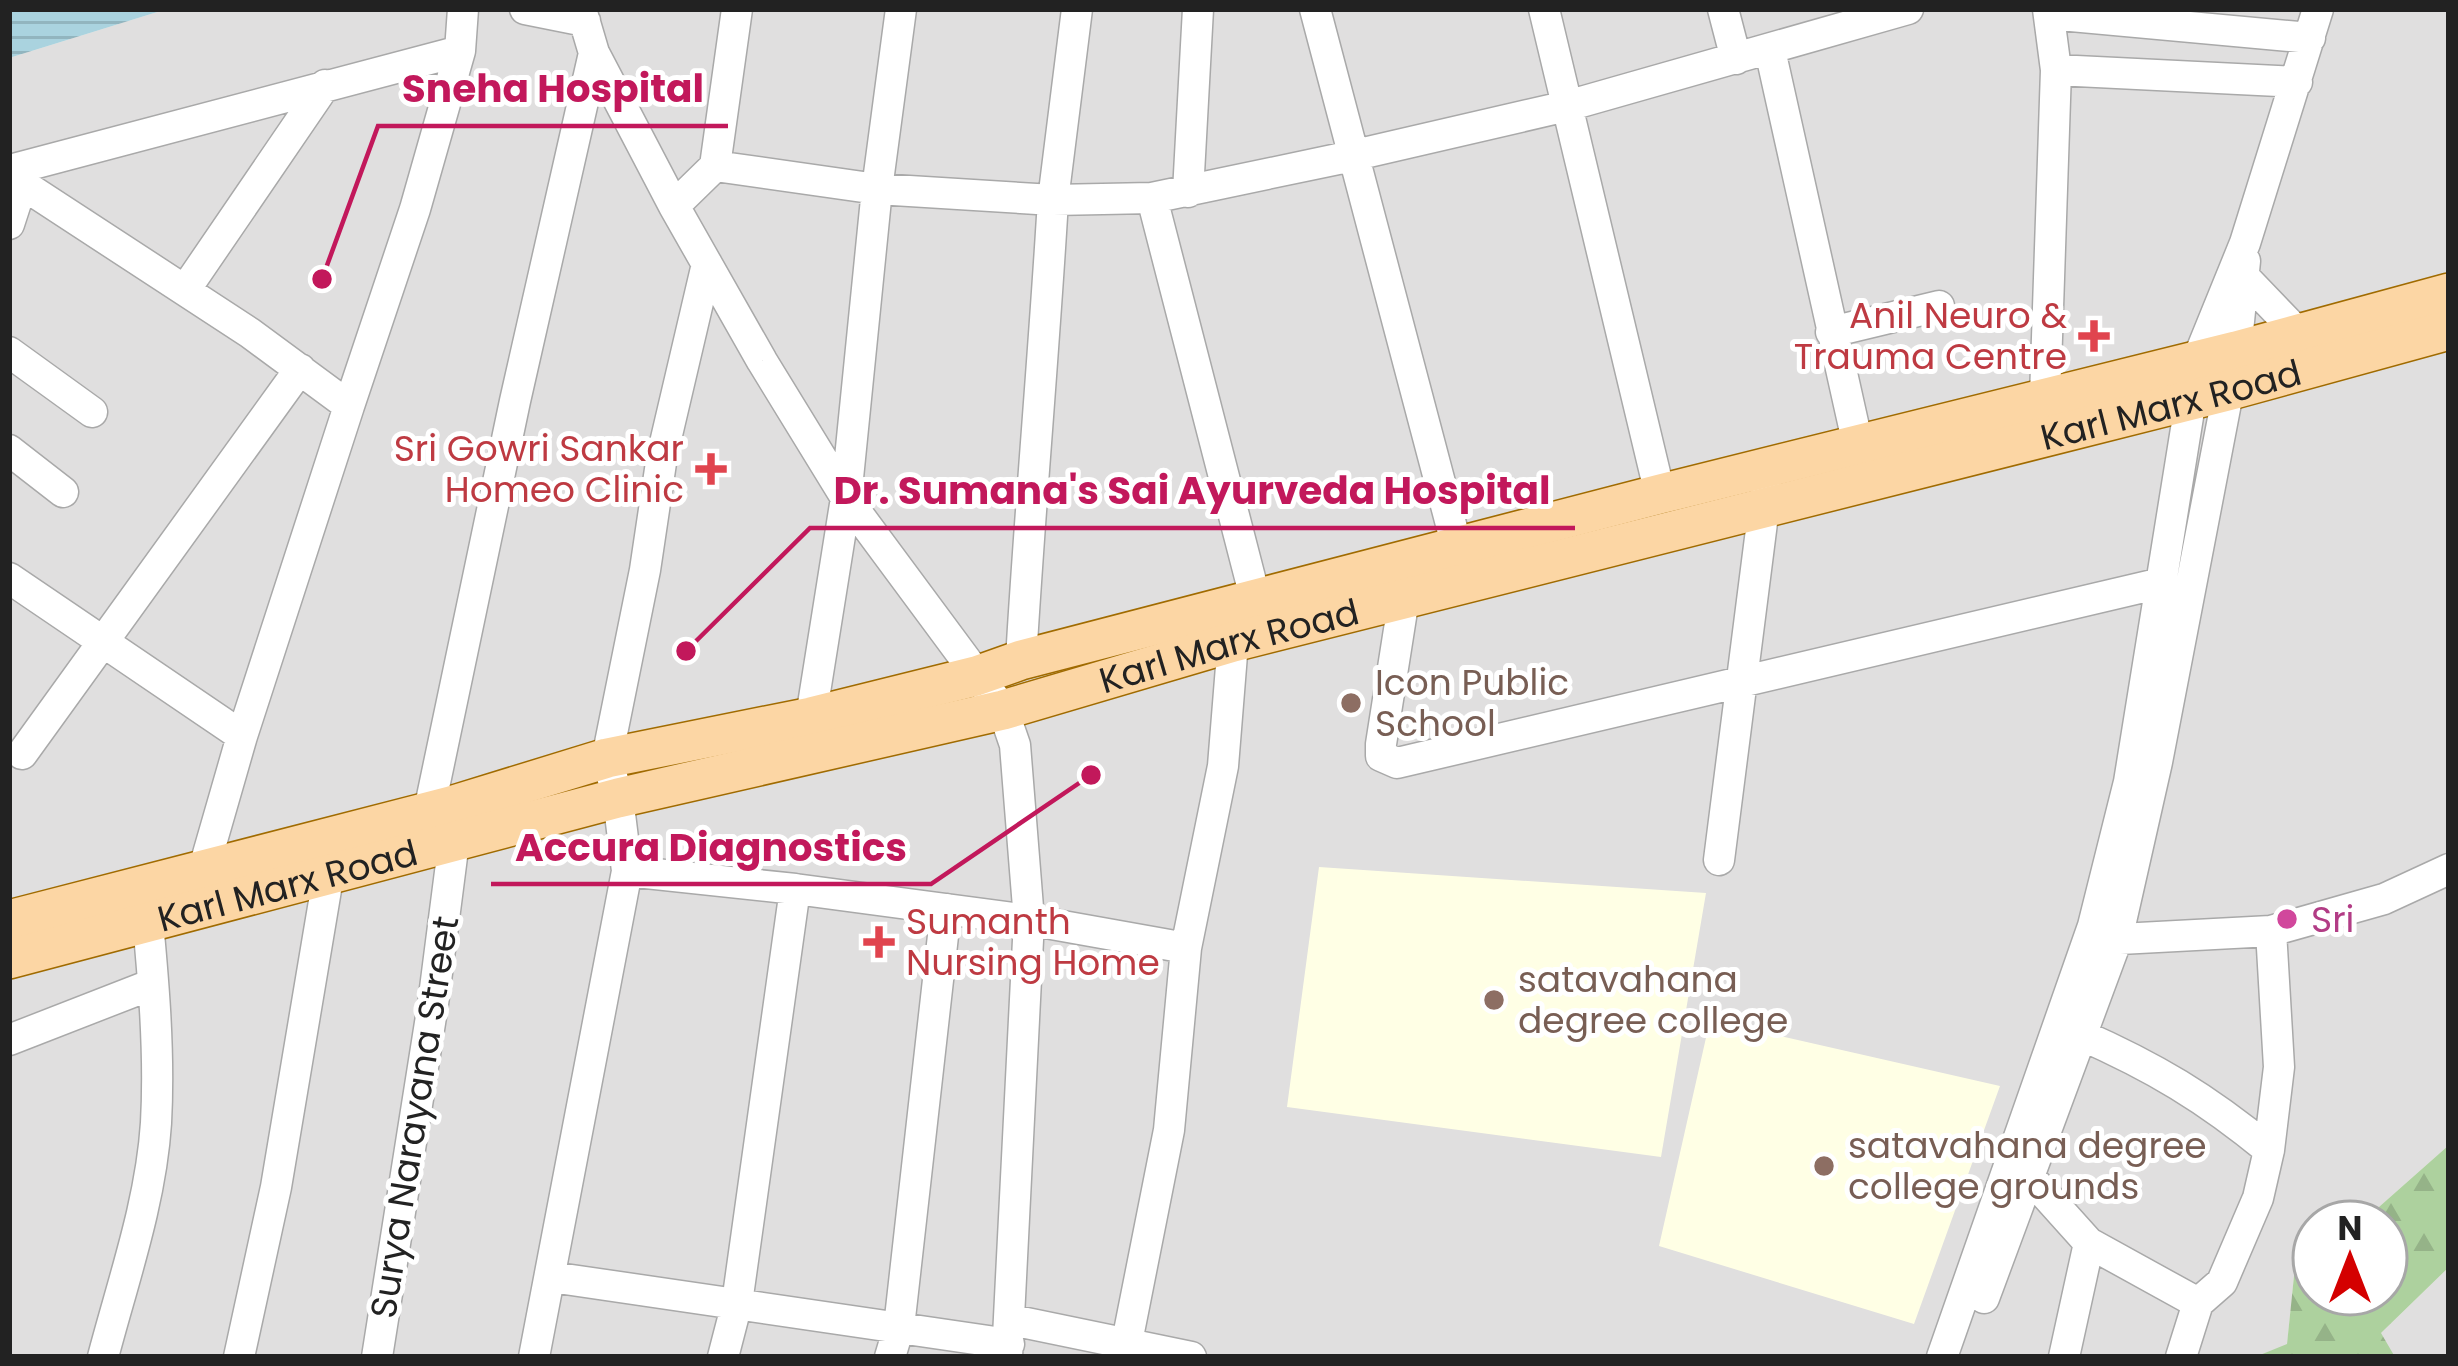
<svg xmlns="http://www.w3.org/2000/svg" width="2458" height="1366" viewBox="0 0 2458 1366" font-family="Poppins,sans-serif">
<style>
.residential{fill:#e0dfdf}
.education{fill:#ffffe5}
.forest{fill:url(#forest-firs)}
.water{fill:url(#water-rules)}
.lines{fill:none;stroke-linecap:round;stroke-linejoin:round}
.minor-casing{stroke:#a9a9a9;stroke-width:33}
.major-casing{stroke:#a06b00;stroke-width:42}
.minor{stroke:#fff;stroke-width:30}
.major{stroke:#fcd6a4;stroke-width:39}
.health-dot{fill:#e0444e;stroke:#fff;stroke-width:4.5}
.education-dot{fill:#8d6e63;stroke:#fff;stroke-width:4.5}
.hotel-dot{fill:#d1479c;stroke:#fff;stroke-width:4.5}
.labels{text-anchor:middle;stroke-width:10;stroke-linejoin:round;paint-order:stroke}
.health-label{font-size:36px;fill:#be3a42;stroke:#fff;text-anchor:end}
.street-label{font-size:36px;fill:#222;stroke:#fff}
.education-label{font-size:36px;fill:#785e54;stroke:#fff;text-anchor:start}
.hotel-label{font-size:36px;fill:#b23c85;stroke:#fff;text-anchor:start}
.leader{fill:none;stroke:#c2185b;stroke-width:4.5}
.callout-dot{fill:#c2185b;stroke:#fff;stroke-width:4.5}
.callout-label{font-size:39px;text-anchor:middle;font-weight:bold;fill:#c2185b;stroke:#fff;stroke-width:10;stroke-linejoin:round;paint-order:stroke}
</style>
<defs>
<pattern id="forest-firs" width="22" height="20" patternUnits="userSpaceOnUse" patternTransform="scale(3)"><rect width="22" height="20" fill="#add19e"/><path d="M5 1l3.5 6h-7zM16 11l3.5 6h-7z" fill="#95b388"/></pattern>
<pattern id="water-rules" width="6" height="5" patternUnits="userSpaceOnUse" patternTransform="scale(3)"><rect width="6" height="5" fill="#aad3df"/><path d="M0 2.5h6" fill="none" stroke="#92b5bf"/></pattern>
</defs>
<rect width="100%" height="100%" fill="#f2efe9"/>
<path class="residential" d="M 167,9 L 2449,9 L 2449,1145 L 2362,1222 L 2345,1222 L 2325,1213 L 2314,1222 L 2297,1247 L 2287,1345 L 2255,1357 L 9,1357 L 9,58 Z
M 2449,1267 L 2449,1357 L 2395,1357 L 2380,1334 Z"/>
<path class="education" d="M 1319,867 L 1706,893 L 1661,1157 L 1287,1107 Z
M 1710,1020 L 2000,1086 L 1914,1324 L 1659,1246 Z"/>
<path class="forest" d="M 2449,1145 L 2449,1267 L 2381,1333 L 2395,1357 L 2255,1357 L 2287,1344 L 2297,1247 L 2314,1226 L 2314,1294 L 2386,1294 L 2386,1222 L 2362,1222 Z"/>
<path class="water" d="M 9,9 L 167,9 L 9,58 Z"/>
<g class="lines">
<defs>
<path id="minor" d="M 525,9 L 585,21
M 581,9 L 594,53 L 674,206 L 762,361 L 846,498 L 1003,710 L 1015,745 L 1029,920 L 1007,1357
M 1077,9 L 1053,200 L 1152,198 L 1338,159 L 1567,106 L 1908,9
M 1315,9 L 1457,547
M 1544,9 L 1660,494
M 1723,9 L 1736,59
M 2049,14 L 2310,38
M 1770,50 L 1858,445
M 2056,70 L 2297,82
M 715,166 L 737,9
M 1188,192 L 1198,9
M 674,206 L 715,166 L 877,189 L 1053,200 C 1044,353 1030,506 1021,660
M 9,224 L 22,184
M 2246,279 L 2299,334
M 185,290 L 325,85
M 1831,332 L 1939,306
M 9,352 L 92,412
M 2045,397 L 2056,70 L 2048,9
M 349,406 L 415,209 L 460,51
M 9,450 L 63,492
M 9,578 L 242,736
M 1403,580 L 1404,598 L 1381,744 L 1381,756 L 1397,763 L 2161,583
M 811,717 L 846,498 L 877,189 L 901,9
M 22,754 L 300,369
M 429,811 L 515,401 L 594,53
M 1719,860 L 1766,491
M 204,868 L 242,736 L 349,406 L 250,333 L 22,184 L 10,170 L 460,51 L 463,9
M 627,871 L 795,889 L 737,1303 L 723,1357
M 795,889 L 1029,920 L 1186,948
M 2101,940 L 2271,931 L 2384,899 L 2449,869
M 2079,1034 C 2154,1067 2206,1098 2269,1150
M 9,1040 L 153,984
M 2027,1174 L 2089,1243 L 2064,1357
M 2089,1243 L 2198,1303
M 551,1277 L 1009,1344
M 1984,1298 L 2117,939 L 2157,762 L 2236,351 L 2245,261
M 1012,1320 L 1191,1357
M 103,1357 C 123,1281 151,1202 156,1123 C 160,1050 153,974 146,902
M 239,1357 L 276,1187 L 332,854
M 377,1357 L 433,1004 L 454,841 L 452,824
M 534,1357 L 627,871 L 618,798 L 607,758 L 645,570 L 662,456 L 707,264
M 890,1357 L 899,1327 L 946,909
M 1124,1357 L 1169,1130 L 1186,948 L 1223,766 L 1233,642 L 1256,601 L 1152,198
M 1942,1357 L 2093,926 L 2129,782 L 2197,361 L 2245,243 L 2318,9
M 2181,1357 L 2198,1303 L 2222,1282 L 2258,1198 L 2269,1150 L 2279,1067 L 2271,931"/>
<g id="major">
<path d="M 9,920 L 451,806 L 607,758 L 811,717 L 976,676 L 1021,660 L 1660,494 L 2236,351 L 2449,293"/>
<path id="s1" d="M 9,959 L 618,798 L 1003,710 L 1233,642 L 2227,391 L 2449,330"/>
</g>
</defs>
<use href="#minor" class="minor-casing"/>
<use href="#major" class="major-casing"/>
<use href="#minor" class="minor"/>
<use href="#major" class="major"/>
</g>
<g class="health-dot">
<path d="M2088 318h12v12h12v12h-12v12h-12v-12h-12v-12h12z"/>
<path d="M705 451h12v12h12v12h-12v12h-12v-12h-12v-12h12z"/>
<path d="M873 924h12v12h12v12h-12v12h-12v-12h-12v-12h12z"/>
</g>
<g class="education-dot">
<circle cx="1351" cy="703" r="12"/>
<circle cx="1494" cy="1000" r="12"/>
<circle cx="1824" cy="1166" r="12"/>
</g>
<circle class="hotel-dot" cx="2287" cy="919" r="12"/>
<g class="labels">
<g class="health-label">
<text x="2067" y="328">Anil Neuro &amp;<tspan x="2067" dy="41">Trauma Centre</tspan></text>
<text x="684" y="461">Sri Gowri Sankar<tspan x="684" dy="41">Homeo Clinic</tspan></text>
<text x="906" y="934" text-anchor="start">Sumanth<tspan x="906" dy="41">Nursing Home</tspan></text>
</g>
<g class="street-label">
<text dy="13" stroke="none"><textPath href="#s1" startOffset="2232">Karl Marx Road</textPath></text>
<text dy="13" stroke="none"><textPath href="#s1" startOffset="1260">Karl Marx Road</textPath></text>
<text dy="13" stroke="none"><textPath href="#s1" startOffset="288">Karl Marx Road</textPath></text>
<text transform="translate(414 1117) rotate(-81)" y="13">Surya Narayana Street</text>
</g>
<g class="education-label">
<text x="1375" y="695">Icon Public<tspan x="1375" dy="41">School</tspan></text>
<text x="1518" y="992">satavahana<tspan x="1518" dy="41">degree college</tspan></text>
<text x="1848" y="1158">satavahana degree<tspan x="1848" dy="41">college grounds</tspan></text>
</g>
<g class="hotel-label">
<text x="2311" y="932">Sri</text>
</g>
</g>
<path class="leader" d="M322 279L378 126H728M686 651L810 528H1575M1091 775L931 884H491"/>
<g class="callout-dot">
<circle cx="322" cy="279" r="12"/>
<circle cx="686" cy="651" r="12"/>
<circle cx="1091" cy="775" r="12"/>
</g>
<g class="callout-label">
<text x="553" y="102">Sneha Hospital</text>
<text x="1192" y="504">Dr. Sumana's Sai Ayurveda Hospital</text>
<text x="711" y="861">Accura Diagnostics</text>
</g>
<rect width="2458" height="1366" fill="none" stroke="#222222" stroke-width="24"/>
<g transform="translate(2350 1258)"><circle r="57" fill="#ffffff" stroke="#a7a7a7" stroke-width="3"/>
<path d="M0-9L21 45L0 30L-21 45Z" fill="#d40000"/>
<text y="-18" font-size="33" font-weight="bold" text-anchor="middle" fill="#222222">N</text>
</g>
</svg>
